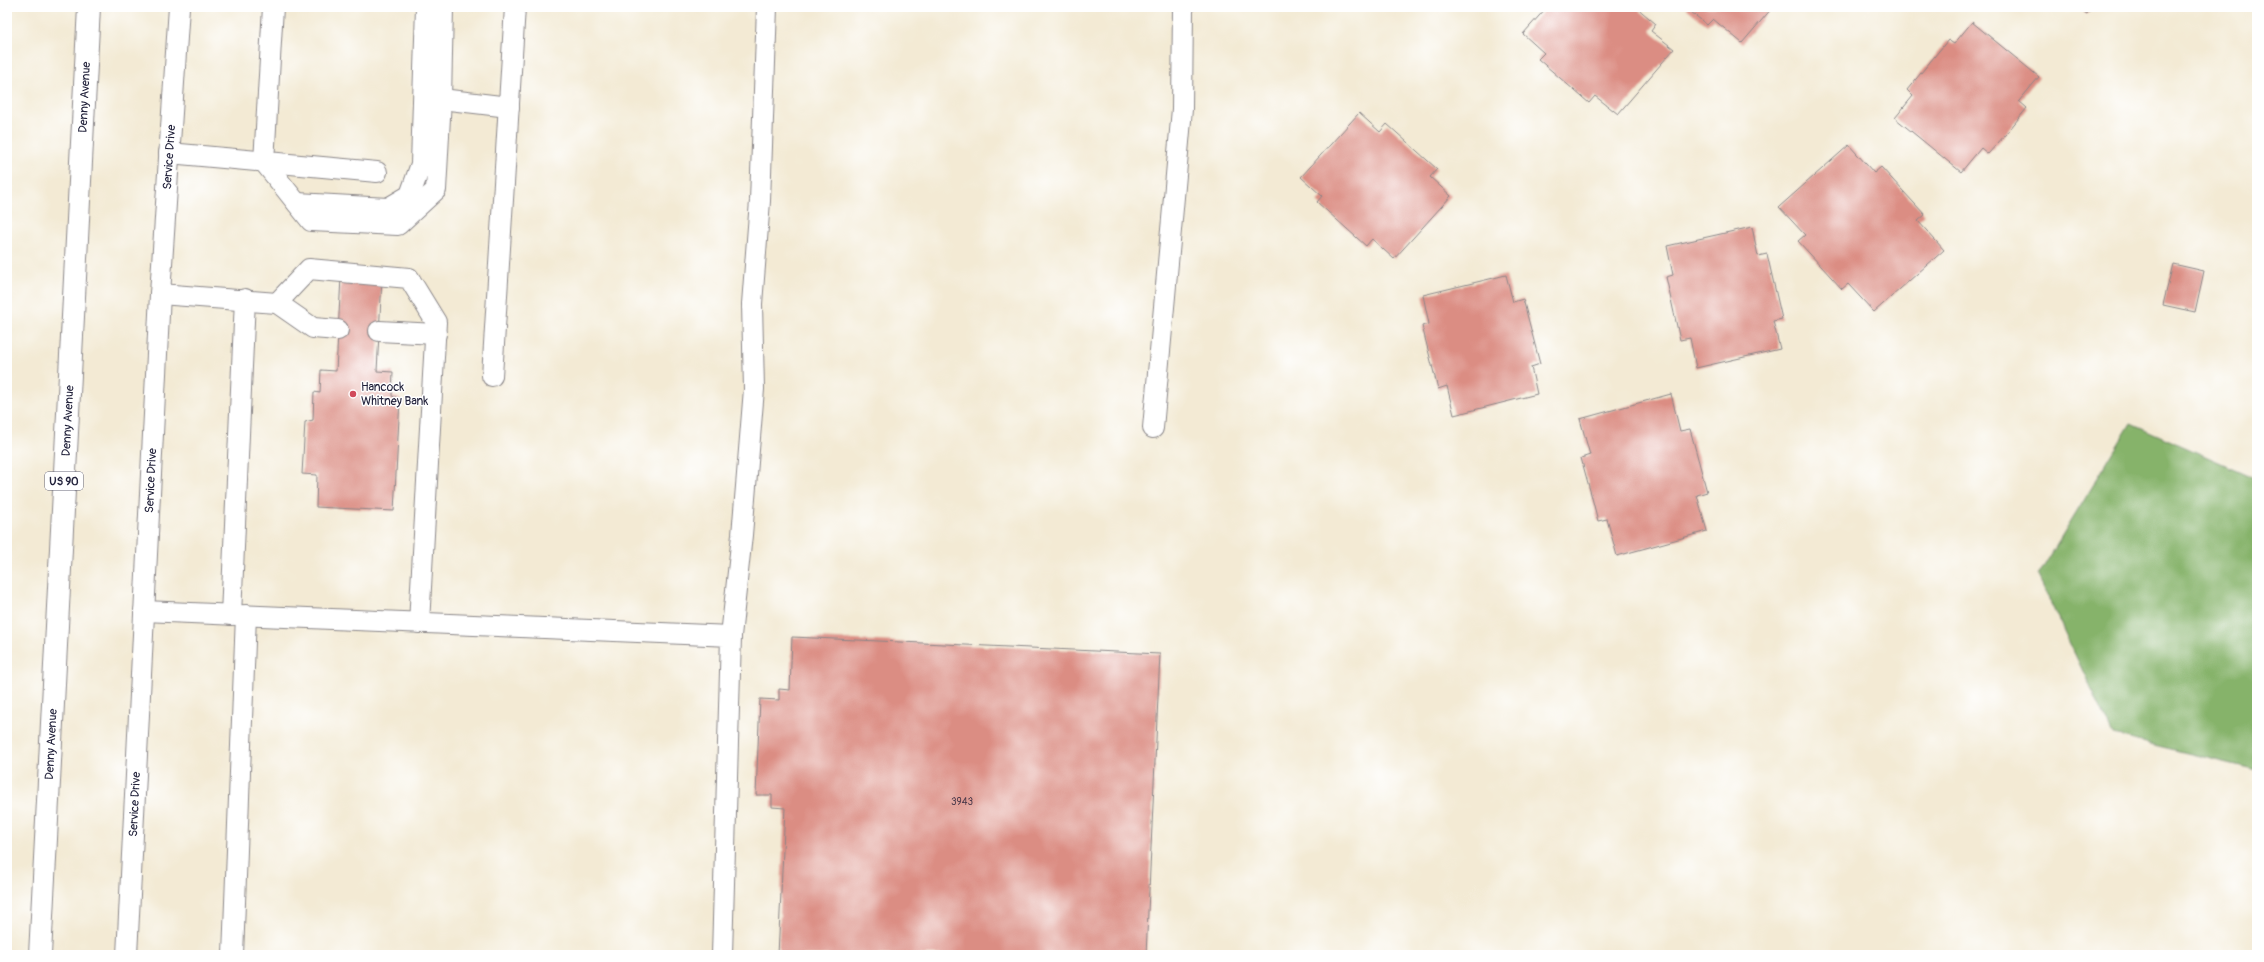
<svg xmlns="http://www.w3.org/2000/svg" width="2264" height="962" viewBox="0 0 2264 962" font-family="Pangolin,sans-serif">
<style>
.forest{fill:#86b36b;stroke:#546a53}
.building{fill:#db8d83}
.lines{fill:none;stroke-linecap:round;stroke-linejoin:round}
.service-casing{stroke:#8a8688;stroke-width:22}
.primary-casing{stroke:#8a8688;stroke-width:24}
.service{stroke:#fff;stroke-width:20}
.primary{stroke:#fff;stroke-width:22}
.poi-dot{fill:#d1495b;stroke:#fff;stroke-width:1.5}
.labels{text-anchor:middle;stroke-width:3;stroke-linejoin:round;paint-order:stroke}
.number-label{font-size:10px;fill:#503d4d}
.shield{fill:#fff;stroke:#646476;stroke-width:1}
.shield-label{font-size:11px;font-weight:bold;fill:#22223b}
.street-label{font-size:12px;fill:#22223b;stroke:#fff}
.poi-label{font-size:12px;fill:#22223b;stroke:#fff;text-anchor:start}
</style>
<rect width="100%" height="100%" fill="#fff"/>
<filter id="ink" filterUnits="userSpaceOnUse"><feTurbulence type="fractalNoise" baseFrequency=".025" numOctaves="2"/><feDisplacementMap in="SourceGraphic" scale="8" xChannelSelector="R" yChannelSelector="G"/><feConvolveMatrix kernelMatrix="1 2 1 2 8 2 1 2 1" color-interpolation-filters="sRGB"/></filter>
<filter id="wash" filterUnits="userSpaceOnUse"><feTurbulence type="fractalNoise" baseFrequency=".012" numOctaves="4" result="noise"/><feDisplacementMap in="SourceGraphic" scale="16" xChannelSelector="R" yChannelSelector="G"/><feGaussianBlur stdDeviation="0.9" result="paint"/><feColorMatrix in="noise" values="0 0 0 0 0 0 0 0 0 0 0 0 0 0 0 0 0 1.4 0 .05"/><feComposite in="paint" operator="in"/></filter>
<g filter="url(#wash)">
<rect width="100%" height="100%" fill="#f3ead4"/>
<path class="forest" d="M 2131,423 L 2257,479 L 2257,770 L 2113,735 L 2038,576 Z"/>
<g id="blocks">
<path class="building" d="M 1547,7 L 1636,7 L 1656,24 L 1651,31 L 1674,49 L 1618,114 L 1595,96 L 1589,103 L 1538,59 L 1544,53 L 1523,34 Z
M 1685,7 L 1773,7 L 1742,43 L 1713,19 L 1707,25 Z
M 2076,7 L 2092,7 L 2087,14 Z
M 1972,22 L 2039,77 L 2019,101 L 2027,108 L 2006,134 L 1988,154 L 1981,148 L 1961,172 L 1895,118 L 1913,96 L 1907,90 L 1948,40 L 1954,44 Z
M 1359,113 L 1380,132 L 1387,124 L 1437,169 L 1430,177 L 1451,196 L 1394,259 L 1372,239 L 1366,246 L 1317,202 L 1322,196 L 1301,177 Z
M 1849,145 L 1874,173 L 1881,167 L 1925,215 L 1918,221 L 1944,250 L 1874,312 L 1848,284 L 1842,289 L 1821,266 L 1798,241 L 1805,235 L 1779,207 Z
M 1752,227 L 1758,256 L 1767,254 L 1782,319 L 1773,321 L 1780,349 L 1696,368 L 1690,338 L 1680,340 L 1666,277 L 1673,275 L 1667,246 Z
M 2173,264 L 2204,271 L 2195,312 L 2163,305 Z
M 1506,275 L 1513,302 L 1523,299 L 1540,364 L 1531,367 L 1537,394 L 1454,415 L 1447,386 L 1438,389 L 1422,326 L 1429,324 L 1423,295 Z
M 341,277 L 382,279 L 377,371 L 393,372 L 392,396 L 400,399 L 394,511 L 316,507 L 317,475 L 302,474 L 305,422 L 313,420 L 314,392 L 320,393 L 321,370 L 336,371 Z
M 1671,394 L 1680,431 L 1690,429 L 1707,492 L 1697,495 L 1707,531 L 1617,556 L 1607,519 L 1598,521 L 1591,494 L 1581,458 L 1590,455 L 1580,419 Z
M 792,637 L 1160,654 L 1146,955 L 778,955 L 785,808 L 772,807 L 772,795 L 756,795 L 760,699 L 779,700 L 779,689 L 790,690 Z"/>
</g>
</g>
<g filter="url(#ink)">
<use href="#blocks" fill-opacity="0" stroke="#8a8688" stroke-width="1"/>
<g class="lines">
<defs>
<g id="service">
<path d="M 273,7 L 264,162 L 311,221 L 398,225 L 436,190 L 441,99 L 443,7"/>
<path d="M 441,99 L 509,107"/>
<path d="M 169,153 L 377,172"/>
<path d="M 297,203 L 388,208 L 410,195 L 421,164 L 426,7"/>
<path d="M 160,294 L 277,303 L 309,269 L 409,278 L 436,322 L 419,623"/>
<path d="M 277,303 L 313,328 L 338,330"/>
<path d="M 379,331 L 436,334"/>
<path d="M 492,376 L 515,7"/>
<path d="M 1153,428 L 1182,109 L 1183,7"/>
<path d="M 144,611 L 731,636 L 722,955"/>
<path d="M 231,615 L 245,299"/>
<path d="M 731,636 L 742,535 L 754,389 L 752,304 L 760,201 L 767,7"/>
<path id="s1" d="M 127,955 L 160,294 L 179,7"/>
<path d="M 233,955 L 246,615"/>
</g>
<g id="primary">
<path id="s2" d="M 40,955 L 89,7"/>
</g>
</defs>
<use href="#service" class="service-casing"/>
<use href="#primary" class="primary-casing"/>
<use href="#service" class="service"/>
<use href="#primary" class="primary"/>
</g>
</g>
<circle class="poi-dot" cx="353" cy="394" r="4"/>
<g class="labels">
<g class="number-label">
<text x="962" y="805">3943</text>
</g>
<rect class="shield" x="45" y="472" width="38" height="18" rx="3"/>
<g class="shield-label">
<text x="64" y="485">US 90</text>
</g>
<g class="street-label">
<text dy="4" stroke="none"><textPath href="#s2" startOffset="859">Denny Avenue</textPath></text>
<text dy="4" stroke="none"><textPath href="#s1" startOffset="799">Service Drive</textPath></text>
<text dy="4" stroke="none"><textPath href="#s2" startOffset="535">Denny Avenue</textPath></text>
<text dy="4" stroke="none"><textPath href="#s1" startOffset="475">Service Drive</textPath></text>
<text dy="4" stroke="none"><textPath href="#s2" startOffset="211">Denny Avenue</textPath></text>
<text dy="4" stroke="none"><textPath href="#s1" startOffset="151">Service Drive</textPath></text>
</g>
<g class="poi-label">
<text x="361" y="391">Hancock<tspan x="361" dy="14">Whitney Bank</tspan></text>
</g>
</g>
<rect width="2264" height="962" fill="none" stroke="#fff" stroke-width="24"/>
</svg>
